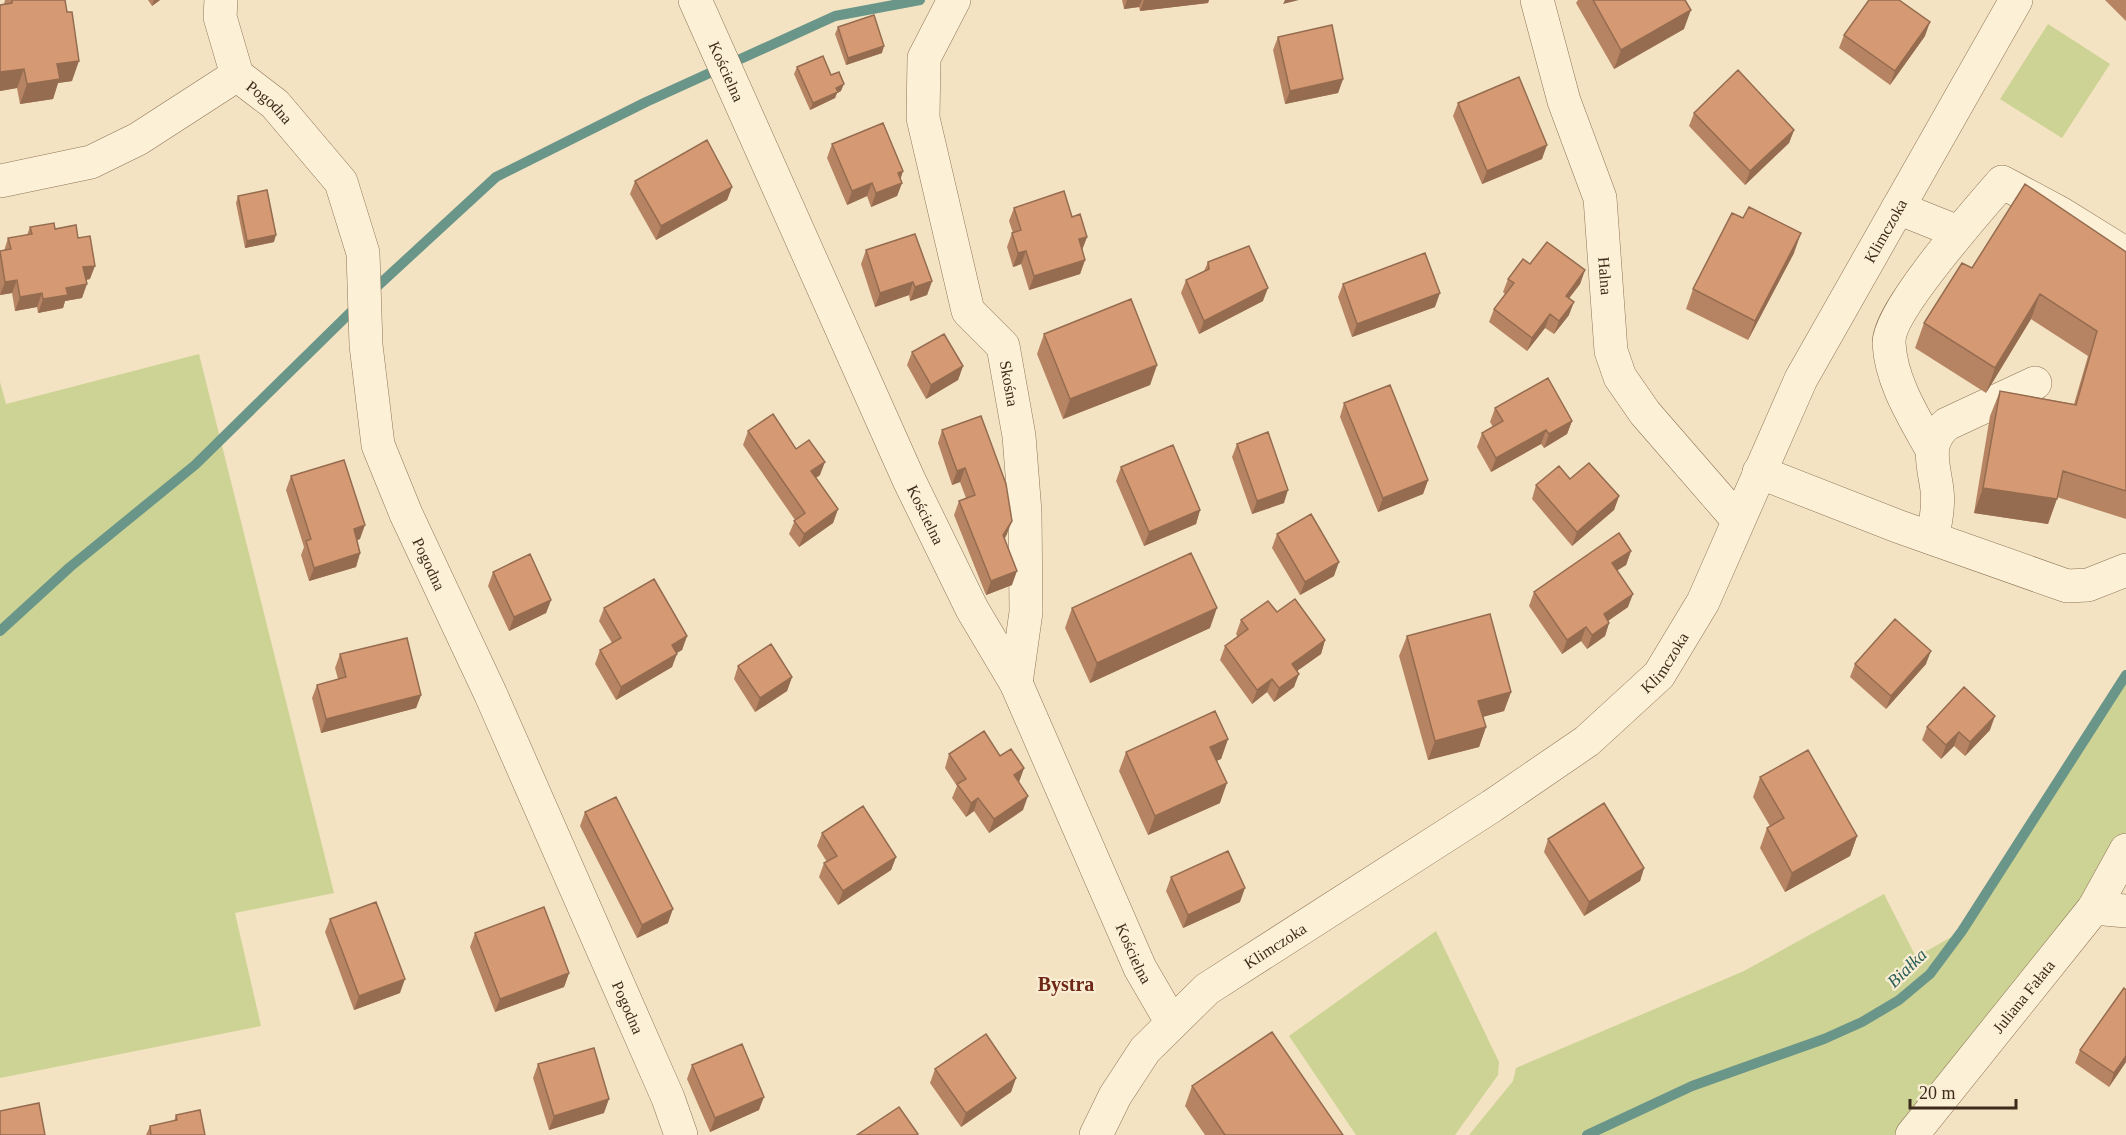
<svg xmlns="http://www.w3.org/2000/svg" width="2126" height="1135" viewBox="0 0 2126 1135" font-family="'Times New Roman',serif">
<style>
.green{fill:#cdd394}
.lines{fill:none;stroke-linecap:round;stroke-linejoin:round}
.stream{stroke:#6a9589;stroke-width:10}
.minor-casing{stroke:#8f7457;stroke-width:34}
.minor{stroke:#fcf0d6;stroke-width:33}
.wall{fill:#b78463}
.shaded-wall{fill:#956c50}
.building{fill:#d59a73;stroke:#956c50;stroke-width:1.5}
.labels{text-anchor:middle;stroke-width:4.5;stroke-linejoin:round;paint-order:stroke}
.street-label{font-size:16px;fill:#3d2c1c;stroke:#f9edd3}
.water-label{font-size:18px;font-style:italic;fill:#2a5f5a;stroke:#f9edd3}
.quarter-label{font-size:20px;font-weight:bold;fill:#6f2717;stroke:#f9edd3}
</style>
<rect width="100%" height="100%" fill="#f3e3c2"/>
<path class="green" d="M 2048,24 L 2110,64 L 2062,138 L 2000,99 Z
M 199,354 L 334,893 L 235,913 L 261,1026 L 0,1078 L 0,382 L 6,404 Z
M 2126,679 L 2126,850 L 1912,1135 L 1469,1135 L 1513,1081 L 1516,1068 L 1744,971 L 1884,894 L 1916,957 L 1962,931 Z
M 1436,931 L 1499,1062 L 1498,1075 L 1455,1135 L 1356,1135 L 1289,1036 Z"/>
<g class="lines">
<path class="stream" d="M 370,293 L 496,177 L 646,102 L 835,16 L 920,0
M 0,631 L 70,567 L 195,465 L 357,306
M 1587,1135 L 1692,1086 L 1824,1039 L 1862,1022 L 1899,1000 L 1930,974 L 1962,931 L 2126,675"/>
<defs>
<g id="minor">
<path id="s1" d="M 221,0 L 220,17 L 237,75 L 275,104 L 341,182 L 363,253 L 366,345 L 378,445 L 406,514 L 491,695 L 668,1098 L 681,1135"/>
<path id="s2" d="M 695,0 L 909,480 L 972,609 L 1016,683 L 1140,968 L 1172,1023"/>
<path id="s3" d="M 954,0 L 924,58 L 923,118 L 968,311 L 1003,346 L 1019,436 L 1025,512 L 1026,612 L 1016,683"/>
<path id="s4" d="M 1537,0 L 1564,101 L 1600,198 L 1611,351 L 1620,377 L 1645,413 L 1737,519"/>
<path d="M 0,181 L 91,162 L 138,139 L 237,75"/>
<path d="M 1898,208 L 1958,232"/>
<path d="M 1932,450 C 1914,417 1891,382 1889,343 C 1888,311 1978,210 2002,182 L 2060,213 L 2126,254"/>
<path d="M 1759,472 L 1897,526 L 2067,586 L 2088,585 L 2126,570"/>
<path d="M 1932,538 C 1936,522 1939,506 1937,490 C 1934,465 1924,443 1947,424 L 2035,383"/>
<path d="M 2094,908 L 2126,911"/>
<path id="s5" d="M 1096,1135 L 1115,1096 L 1145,1050 L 1207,989 L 1492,806 L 1587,741 L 1659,675 L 1703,602 L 1801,379 L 2016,0"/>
<path id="s6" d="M 1912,1135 L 2094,908 L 2126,850"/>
</g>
</defs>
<use href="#minor" class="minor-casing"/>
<use href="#minor" class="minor"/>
</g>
<path class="wall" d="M 5,0 L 65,0 L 72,81 L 58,83 L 53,99 L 20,104 L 17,88 L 0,91 L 0,5 L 4,4 Z
M 148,0 L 160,0 L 152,6 Z
M 1122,0 L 1209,0 L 1208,3 L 1140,11 L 1139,7 L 1124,9 Z
M 1578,0 L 1685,0 L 1684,29 L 1614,69 L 1576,3 Z
M 2105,0 L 2126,0 L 2126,21 Z
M 838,27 L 882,53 L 846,65 L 835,34 Z
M 1844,35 L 1925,36 L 1890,85 L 1839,48 Z
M 1278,37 L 1343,79 L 1338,93 L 1285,104 L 1273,50 Z
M 797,67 L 831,75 L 841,91 L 837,93 L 835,98 L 810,110 L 794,74 Z
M 1458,103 L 1542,159 L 1482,184 L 1453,116 Z
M 1694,113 L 1794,130 L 1789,143 L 1745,185 L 1689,126 Z
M 832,144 L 903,171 L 900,179 L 902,183 L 897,196 L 871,207 L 867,196 L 847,205 L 827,158 Z
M 635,181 L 732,187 L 727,200 L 656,240 L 630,194 Z
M 238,196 L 274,242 L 245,248 L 236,203 Z
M 1014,208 L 1072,217 L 1087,237 L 1082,250 L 1085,260 L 1080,274 L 1029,290 L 1021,264 L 1013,267 L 1007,247 L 1012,233 L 1013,233 L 1009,221 Z
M 30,227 L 55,229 L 78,238 L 90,279 L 86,280 L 82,298 L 65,301 L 63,308 L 38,313 L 37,307 L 15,311 L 12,293 L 0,295 L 0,251 L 4,251 L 8,238 L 27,235 Z
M 866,250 L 932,281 L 927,295 L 910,301 L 909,295 L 875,307 L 861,264 Z
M 2126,252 L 2126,519 L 2057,497 L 2048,524 L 1974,513 L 1990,416 L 2000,391 L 2074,404 L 2088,356 L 2031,319 L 1986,393 L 1915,348 L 1924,323 L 1972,268 Z
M 1794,253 L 1748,340 L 1686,309 L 1693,289 Z
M 1208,262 L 1263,301 L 1199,334 L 1181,293 L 1186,280 L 1204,271 Z
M 1530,264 L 1585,270 L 1580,284 L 1569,298 L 1569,315 L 1554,334 L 1545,328 L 1527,351 L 1489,322 L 1494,309 L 1505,294 L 1503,292 L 1508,279 Z
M 1343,284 L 1435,307 L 1352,337 L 1338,297 Z
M 1044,334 L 1157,365 L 1150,385 L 1063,419 L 1037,354 Z
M 912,352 L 963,366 L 958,380 L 926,399 L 907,365 Z
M 1344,403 L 1428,480 L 1423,494 L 1378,512 L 1340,417 Z
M 1495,408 L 1572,421 L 1567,434 L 1544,448 L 1541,444 L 1491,472 L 1477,447 L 1482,433 L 1493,427 L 1490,422 Z
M 942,430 L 1007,534 L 1005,538 L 1012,585 L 986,595 L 954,515 L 959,501 L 966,498 L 960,482 L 952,485 L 938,443 Z
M 748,431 L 796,449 L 820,475 L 816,478 L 838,509 L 833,523 L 799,547 L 789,534 L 795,520 L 743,445 Z
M 1237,444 L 1284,503 L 1252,514 L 1232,457 Z
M 1121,467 L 1200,510 L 1196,524 L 1144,546 L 1116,481 Z
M 291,476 L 360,539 L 357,540 L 360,553 L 356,567 L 309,581 L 301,555 L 304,547 L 286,490 Z
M 1570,479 L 1619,496 L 1614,510 L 1572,546 L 1532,499 L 1536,485 Z
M 1277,534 L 1334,576 L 1300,595 L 1272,548 Z
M 1631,551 L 1626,565 L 1617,570 L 1628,607 L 1608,621 L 1609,623 L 1605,636 L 1587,649 L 1581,641 L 1562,654 L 1529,606 L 1534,592 Z
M 493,572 L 551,600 L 546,613 L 509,631 L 488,586 Z
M 604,608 L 687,636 L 682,650 L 676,653 L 672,667 L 616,700 L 595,664 L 600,650 L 612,643 L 599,621 Z
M 1072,608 L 1210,628 L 1090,683 L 1065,628 Z
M 1277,612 L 1325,640 L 1321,654 L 1297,671 L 1294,687 L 1274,702 L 1267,692 L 1252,704 L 1220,660 L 1225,646 L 1238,637 L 1236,634 L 1241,620 Z
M 1407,636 L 1511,692 L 1504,711 L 1483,717 L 1486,727 L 1479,747 L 1428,760 L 1399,656 Z
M 340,654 L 421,695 L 416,708 L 321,733 L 312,698 L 317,685 L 338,679 L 335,668 Z
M 1855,664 L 1926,664 L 1886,709 L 1850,677 Z
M 738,666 L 792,677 L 787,691 L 755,712 L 734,679 Z
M 1927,727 L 1990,730 L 1965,756 L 1954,746 L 1941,759 L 1922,740 Z
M 1228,739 L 1221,759 L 1216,761 L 1220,803 L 1148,835 L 1119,771 L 1126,752 Z
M 949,754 L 1000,756 L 1024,768 L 1019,782 L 1023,810 L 989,833 L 974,811 L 966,817 L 952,798 L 957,786 L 945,768 Z
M 1760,777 L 1857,836 L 1850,856 L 1785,892 L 1760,848 L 1767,828 L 1770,826 L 1753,797 Z
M 585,812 L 668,923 L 637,938 L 580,826 Z
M 822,833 L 896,857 L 891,870 L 838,905 L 819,877 L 824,863 L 827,862 L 817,846 Z
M 1548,839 L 1644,868 L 1640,881 L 1584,916 L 1544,852 Z
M 1171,877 L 1240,902 L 1183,928 L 1166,891 Z
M 330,919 L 400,993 L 354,1010 L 325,932 Z
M 475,933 L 569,973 L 564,987 L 495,1012 L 470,947 Z
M 2080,1050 L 2126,1062 L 2109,1087 L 2075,1063 Z
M 538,1064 L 604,1113 L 549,1130 L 533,1078 Z
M 692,1065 L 759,1110 L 710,1132 L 687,1079 Z
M 935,1069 L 1016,1078 L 1011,1092 L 961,1127 L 930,1083 Z
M 1192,1086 L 1343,1135 L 1205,1135 L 1185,1106 Z
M 176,1115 L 205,1135 L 146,1135 L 150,1126 L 174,1121 Z"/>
<path class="shaded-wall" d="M 154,0 L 160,0 L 152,6 Z
M 1127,0 L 1142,0 L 1139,7 L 1124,9 Z
M 1144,0 L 1209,0 L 1208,3 L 1140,11 Z
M 1285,0 L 1299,0 L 1283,4 Z
M 1691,10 L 1684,29 L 1614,69 L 1621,50 Z
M 1930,22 L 1925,36 L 1890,85 L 1895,71 Z
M 884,46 L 882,53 L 846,65 L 848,58 Z
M 79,61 L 72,81 L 58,83 L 53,99 L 20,104 L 27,84 L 57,64 Z
M 24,69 L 17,88 L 0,91 L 0,72 Z
M 1343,79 L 1338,93 L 1285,104 L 1290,91 Z
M 844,84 L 841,91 L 837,93 L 835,98 L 810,110 L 813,103 L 836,88 Z
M 1794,130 L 1789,143 L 1745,185 L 1750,171 Z
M 1547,145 L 1542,159 L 1482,184 L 1487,171 Z
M 903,171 L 899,184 L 902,183 L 897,196 L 871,207 L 876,193 L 898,173 Z
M 872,183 L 867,196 L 847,205 L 852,191 Z
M 732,187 L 727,200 L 656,240 L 661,226 Z
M 1801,233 L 1794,253 L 1748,340 L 1755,321 Z
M 276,235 L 274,242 L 245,248 L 247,241 Z
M 1087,237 L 1082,250 L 1079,239 Z
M 1026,251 L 1021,264 L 1013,267 L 1018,253 Z
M 1085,260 L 1080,274 L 1029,290 L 1034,276 Z
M 95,266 L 90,279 L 78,281 L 83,267 Z
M 1585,270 L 1580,284 L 1561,309 L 1566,296 Z
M 17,280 L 12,293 L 0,295 L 5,282 Z
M 932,281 L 927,295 L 910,301 L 915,287 Z
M 913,282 L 909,295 L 875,307 L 880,293 Z
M 87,284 L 82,298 L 65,301 L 63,308 L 38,313 L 43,299 L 66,288 Z
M 1268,288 L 1263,301 L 1199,334 L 1204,321 Z
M 42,293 L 37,307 L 15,311 L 20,297 Z
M 1440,293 L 1435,307 L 1352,337 L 1357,324 Z
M 2040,294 L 2031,319 L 1986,393 L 1995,368 Z
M 1574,302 L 1569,315 L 1554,334 L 1559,321 Z
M 1550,314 L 1545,328 L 1527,351 L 1532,338 Z
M 1157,365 L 1150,385 L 1063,419 L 1070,399 Z
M 963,366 L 958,380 L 926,399 L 931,385 Z
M 1572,421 L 1567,434 L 1544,448 L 1549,434 Z
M 1546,430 L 1541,444 L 1491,472 L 1496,458 Z
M 825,462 L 820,475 L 806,484 L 811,471 Z
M 965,468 L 960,482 L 952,485 L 957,471 Z
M 1428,480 L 1423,494 L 1378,512 L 1383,498 Z
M 1983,488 L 2057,499 L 2048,524 L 1974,513 Z
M 1288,490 L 1284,503 L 1252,514 L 1257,501 Z
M 1619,496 L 1614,510 L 1572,546 L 1577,532 Z
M 838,509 L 833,523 L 799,547 L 804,534 Z
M 1200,510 L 1196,524 L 1144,546 L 1149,532 Z
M 1012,521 L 1007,534 L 998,549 L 1003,535 Z
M 365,525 L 360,539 L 349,543 L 354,529 Z
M 1631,551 L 1626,565 L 1607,577 L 1612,563 Z
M 360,553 L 356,567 L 309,581 L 314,568 Z
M 1339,562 L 1334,576 L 1300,595 L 1305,582 Z
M 1017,571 L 1012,585 L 986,595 L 991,581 Z
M 1633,594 L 1628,607 L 1599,627 L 1604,614 Z
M 551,600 L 546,613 L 509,631 L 514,617 Z
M 1217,608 L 1210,628 L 1090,683 L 1097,663 Z
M 1609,623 L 1605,636 L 1587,649 L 1592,635 Z
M 1586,627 L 1581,641 L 1562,654 L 1567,640 Z
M 687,636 L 682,650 L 667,659 L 672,645 Z
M 1325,640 L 1321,654 L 1287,678 L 1292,664 Z
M 1931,651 L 1926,664 L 1886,709 L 1891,696 Z
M 677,654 L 672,667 L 616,700 L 621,687 Z
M 1299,674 L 1294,687 L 1274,702 L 1279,688 Z
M 792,677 L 787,691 L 755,712 L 760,698 Z
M 1272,679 L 1267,692 L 1252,704 L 1257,690 Z
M 1511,692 L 1504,711 L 1471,720 L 1478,701 Z
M 421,695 L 416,708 L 321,733 L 326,719 Z
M 1995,716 L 1990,730 L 1965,756 L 1970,742 Z
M 1486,727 L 1479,747 L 1428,760 L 1435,741 Z
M 1959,732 L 1954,746 L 1941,759 L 1946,745 Z
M 1228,739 L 1221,759 L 1203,767 L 1210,747 Z
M 1024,768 L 1019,782 L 1009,789 L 1014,775 Z
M 1227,783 L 1220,803 L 1148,835 L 1155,816 Z
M 1028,796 L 1023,810 L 989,833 L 994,819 Z
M 978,798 L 974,811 L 966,817 L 971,803 Z
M 1857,836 L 1850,856 L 1785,892 L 1792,873 Z
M 896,857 L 891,870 L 838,905 L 843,891 Z
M 1644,868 L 1640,881 L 1584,916 L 1589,902 Z
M 1245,888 L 1240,902 L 1183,928 L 1188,915 Z
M 673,909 L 668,923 L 637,938 L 642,925 Z
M 569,973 L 564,987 L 495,1012 L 500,999 Z
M 405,979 L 400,993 L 354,1010 L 359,996 Z
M 2126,1056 L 2126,1062 L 2109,1087 L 2114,1073 Z
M 1016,1078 L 1011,1092 L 961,1127 L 966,1113 Z
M 764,1097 L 759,1110 L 710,1132 L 715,1118 Z
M 609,1099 L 604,1113 L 549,1130 L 554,1116 Z"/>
<path class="building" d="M 12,0 L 65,0 L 67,12 L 72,12 L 79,61 L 57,64 L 60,79 L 27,84 L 24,69 L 0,72 L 0,5 L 12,3 Z
M 1593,0 L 1685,0 L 1691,10 L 1621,50 Z
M 1869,0 L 1899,0 L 1930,22 L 1895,71 L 1844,35 Z
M 874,15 L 884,46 L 848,58 L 838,27 Z
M 1332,25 L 1343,79 L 1290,91 L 1278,37 Z
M 823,56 L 831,75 L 839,72 L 844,84 L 836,88 L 838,92 L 813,103 L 797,67 Z
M 1738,70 L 1794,130 L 1750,171 L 1694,113 Z
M 1519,77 L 1547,145 L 1487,171 L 1458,103 Z
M 883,123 L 903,171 L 898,173 L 902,183 L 876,193 L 872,183 L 852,191 L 832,144 Z
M 707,140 L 732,187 L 661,226 L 635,181 Z
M 2025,184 L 2126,252 L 2126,491 L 2063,471 L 2057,499 L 1983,488 L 2000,391 L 2076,405 L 2097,331 L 2040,294 L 1995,368 L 1924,323 L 1962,263 L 1972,268 Z
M 267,190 L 276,235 L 247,241 L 238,196 Z
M 1064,191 L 1072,217 L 1080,214 L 1087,237 L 1079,239 L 1085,260 L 1034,276 L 1026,251 L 1018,253 L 1012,233 L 1021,230 L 1014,208 Z
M 1749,207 L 1801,233 L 1755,321 L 1693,289 L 1732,213 L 1743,218 Z
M 54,223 L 55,229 L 76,225 L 78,238 L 90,236 L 95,266 L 83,267 L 87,284 L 66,288 L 68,295 L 43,299 L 42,293 L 20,297 L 17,280 L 5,282 L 0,251 L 11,249 L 8,238 L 32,234 L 30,227 Z
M 915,234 L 932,281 L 915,287 L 913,282 L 880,293 L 866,250 Z
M 1547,242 L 1585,270 L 1566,296 L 1574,302 L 1559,321 L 1550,314 L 1532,338 L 1494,309 L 1514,283 L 1508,279 L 1523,259 L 1530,264 Z
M 1249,246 L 1268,288 L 1204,321 L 1186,280 L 1209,269 L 1208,262 Z
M 1425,253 L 1440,293 L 1357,324 L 1343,284 Z
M 1131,299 L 1157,365 L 1070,399 L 1044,334 Z
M 944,334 L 963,366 L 931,385 L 912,352 Z
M 1548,378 L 1572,421 L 1549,434 L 1546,430 L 1496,458 L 1482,433 L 1503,421 L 1495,408 Z
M 1390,385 L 1428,480 L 1383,498 L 1344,403 Z
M 773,414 L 796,449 L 809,440 L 825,462 L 811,471 L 838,509 L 804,534 L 794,521 L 805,513 L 748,431 Z
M 981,416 L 1006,484 L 1012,521 L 1003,535 L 1017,571 L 991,581 L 959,501 L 975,495 L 965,468 L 957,471 L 942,430 Z
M 1268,432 L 1288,490 L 1257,501 L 1237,444 Z
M 1173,445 L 1200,510 L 1149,532 L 1121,467 Z
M 344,460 L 365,525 L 354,529 L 360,553 L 314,568 L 306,541 L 311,539 L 291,476 Z
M 1589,463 L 1619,496 L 1577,532 L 1536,485 L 1559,466 L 1570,479 Z
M 1311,514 L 1339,562 L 1305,582 L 1277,534 Z
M 1619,533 L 1631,551 L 1612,563 L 1633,594 L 1604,614 L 1609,623 L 1592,635 L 1586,627 L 1567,640 L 1534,592 Z
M 1191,553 L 1217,608 L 1097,663 L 1072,608 Z
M 530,554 L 551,600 L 514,617 L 493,572 Z
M 654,579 L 687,636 L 672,645 L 677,654 L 621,687 L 600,650 L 621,638 L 604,608 Z
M 1295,599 L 1325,640 L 1292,664 L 1299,674 L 1279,688 L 1272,679 L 1257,690 L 1225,646 L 1248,629 L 1241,620 L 1268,601 L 1277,612 Z
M 1490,614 L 1511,692 L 1478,701 L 1486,727 L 1435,741 L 1407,636 Z
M 1895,619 L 1931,651 L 1891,696 L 1855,664 Z
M 407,638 L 421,695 L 326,719 L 317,685 L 346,677 L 340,654 Z
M 771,644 L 792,677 L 760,698 L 738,666 Z
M 1964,687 L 1995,716 L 1970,742 L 1959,732 L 1946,745 L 1927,727 Z
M 1215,711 L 1228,739 L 1210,747 L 1227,783 L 1155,816 L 1126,752 Z
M 984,731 L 1000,756 L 1011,749 L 1024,768 L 1014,775 L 1028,796 L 994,819 L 978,798 L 971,803 L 957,784 L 966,779 L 949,754 Z
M 1808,750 L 1857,836 L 1792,873 L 1767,828 L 1784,818 L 1760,777 Z
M 616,797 L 673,909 L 642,925 L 585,812 Z
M 1604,803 L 1644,868 L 1589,902 L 1548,839 Z
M 863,806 L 896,857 L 843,891 L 824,863 L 837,856 L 822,833 Z
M 1228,851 L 1245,888 L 1188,915 L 1171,877 Z
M 376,902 L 405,979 L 359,996 L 330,919 Z
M 544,907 L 569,973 L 500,999 L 475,933 Z
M 2124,988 L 2126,990 L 2126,1056 L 2114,1073 L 2080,1050 Z
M 1272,1032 L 1343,1135 L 1225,1135 L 1192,1086 Z
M 986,1034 L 1016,1078 L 966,1113 L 935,1069 Z
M 742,1044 L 764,1097 L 715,1118 L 692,1065 Z
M 594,1048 L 609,1099 L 554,1116 L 538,1064 Z
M 39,1103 L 45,1135 L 0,1135 L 0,1111 Z
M 899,1107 L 918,1134 L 916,1135 L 857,1135 Z
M 200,1110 L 205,1135 L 151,1135 L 150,1126 L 177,1120 L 176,1115 Z"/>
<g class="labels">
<g class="street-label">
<text dy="6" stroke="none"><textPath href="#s2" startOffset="78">Kościelna</textPath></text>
<text dy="6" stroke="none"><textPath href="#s1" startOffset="120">Pogodna</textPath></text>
<text dy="6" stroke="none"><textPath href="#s5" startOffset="1236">Klimczoka</textPath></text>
<text dy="6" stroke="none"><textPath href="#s4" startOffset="286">Halna</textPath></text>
<text dy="6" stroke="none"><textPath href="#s3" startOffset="411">Skośna</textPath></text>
<text dy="6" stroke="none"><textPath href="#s2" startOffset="564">Kościelna</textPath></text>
<text dy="6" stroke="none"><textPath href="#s1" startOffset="624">Pogodna</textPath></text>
<text dy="6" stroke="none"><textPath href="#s5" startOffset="750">Klimczoka</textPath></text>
<text dy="6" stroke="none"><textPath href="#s5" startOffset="266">Klimczoka</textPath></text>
<text dy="6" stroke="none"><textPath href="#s2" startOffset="1050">Kościelna</textPath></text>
<text dy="6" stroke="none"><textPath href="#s6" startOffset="178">Juliana Fałata</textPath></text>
<text dy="6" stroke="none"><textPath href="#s1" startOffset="1110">Pogodna</textPath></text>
</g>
<g class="water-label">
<text transform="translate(1907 968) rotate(-44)" y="6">Białka</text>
</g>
<g class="quarter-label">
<text x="1066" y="991">Bystra</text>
</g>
</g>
<path d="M1910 1099v9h106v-9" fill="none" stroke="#3d2c1c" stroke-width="3"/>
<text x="1919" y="1099" font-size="18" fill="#3d2c1c" stroke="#f9edd3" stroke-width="4.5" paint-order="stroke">20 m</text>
</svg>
